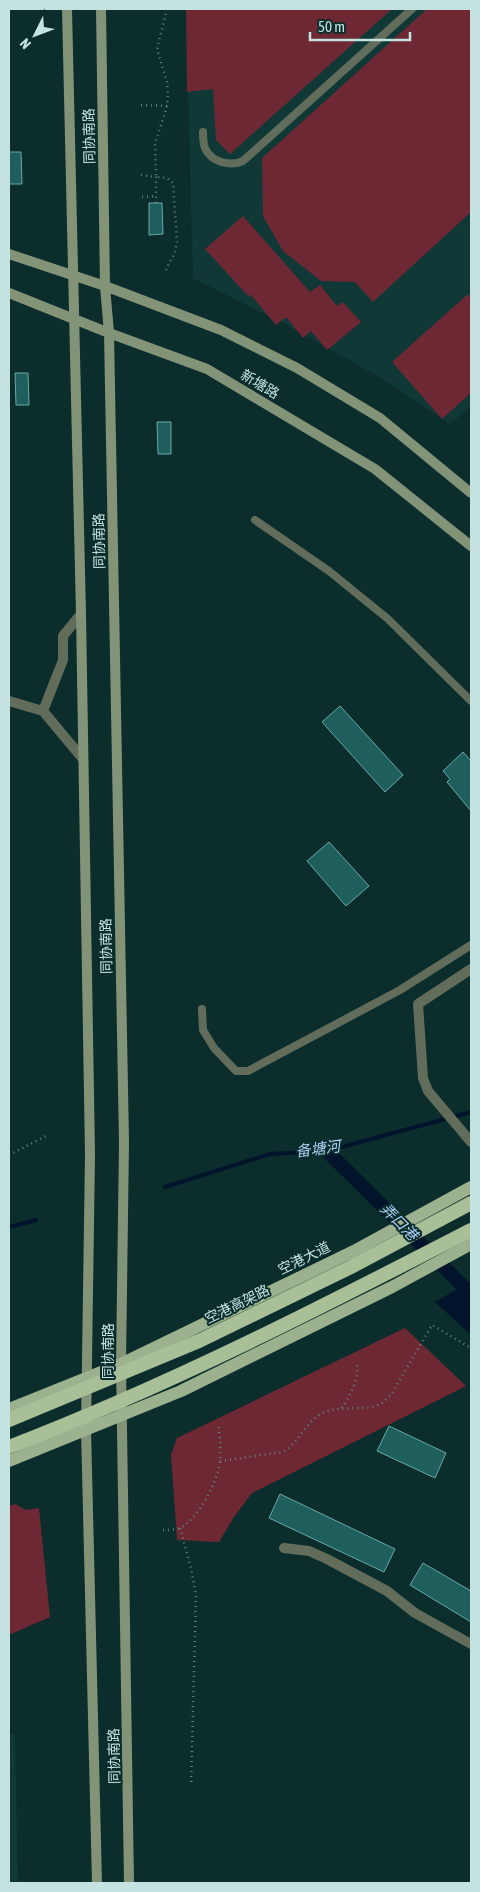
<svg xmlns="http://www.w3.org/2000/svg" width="480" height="1892" viewBox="0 0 480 1892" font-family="'Asap Condensed','Noto Sans SC',sans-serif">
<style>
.built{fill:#0f3837}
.green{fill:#6e2834}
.water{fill:#01142b}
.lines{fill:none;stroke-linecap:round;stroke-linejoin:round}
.stream{stroke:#01142b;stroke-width:4}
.canal{stroke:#01142b;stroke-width:14}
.building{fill:#1e5f5e;stroke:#6ba9a7}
.path{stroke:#618280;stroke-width:2.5;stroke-dasharray:1 4;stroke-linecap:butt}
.service{stroke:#626c5b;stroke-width:8}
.minor{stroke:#626c5b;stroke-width:10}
.secondary{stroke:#839378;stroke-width:10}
.primary{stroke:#9cb18e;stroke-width:12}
.trunk-bridge{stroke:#a8bf98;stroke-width:14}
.labels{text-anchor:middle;stroke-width:4;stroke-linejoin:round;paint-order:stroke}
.street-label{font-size:14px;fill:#c3e2e0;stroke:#0b2d2c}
.water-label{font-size:15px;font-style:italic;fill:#afd1f9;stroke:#0b2d2c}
</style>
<rect width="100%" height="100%" fill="#0b2d2c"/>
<path class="built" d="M 186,9 L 471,9 L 471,406 L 450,424 L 381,378 L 283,323 L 193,278 Z
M 15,1733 L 18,1883 L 9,1883 L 9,1734 Z"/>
<path class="green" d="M 186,9 L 392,9 L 230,154 L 216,140 L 213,89 L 187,92 Z
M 427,9 L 471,9 L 471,212 L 373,302 L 355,282 L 321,281 L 283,251 L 263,216 L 262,158 Z
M 243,216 L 310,292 L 320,285 L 337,306 L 343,302 L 361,322 L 327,350 L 311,331 L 303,338 L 286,317 L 276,325 L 250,294 L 249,297 L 205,249 Z
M 468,294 L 471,298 L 471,393 L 442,419 L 392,362 Z
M 405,1328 L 466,1386 L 252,1493 L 234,1517 L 219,1542 L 177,1540 L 171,1455 L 177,1438 Z
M 15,1504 L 26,1510 L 39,1508 L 50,1617 L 9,1635 L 9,1506 Z"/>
<path class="water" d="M 471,1281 L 471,1335 L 435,1302 Z"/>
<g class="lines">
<path class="stream" d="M 165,1187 L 270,1154 L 327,1151 L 471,1112
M 9,1227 L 36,1220"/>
<path class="canal" d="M 327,1151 L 471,1294"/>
</g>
<path class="building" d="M 9,152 L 21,152 L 22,184 L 9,184 Z
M 149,203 L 162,203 L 163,234 L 149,235 Z
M 15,373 L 28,373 L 29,405 L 16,405 Z
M 157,422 L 171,422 L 171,454 L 158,454 Z
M 340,706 L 403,775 L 385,792 L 322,722 Z
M 463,752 L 471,761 L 471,811 L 447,782 L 450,779 L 443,771 Z
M 329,842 L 369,886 L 346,906 L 307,861 Z
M 389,1426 L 446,1453 L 435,1478 L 377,1451 Z
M 280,1494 L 395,1549 L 384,1572 L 269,1518 Z
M 423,1563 L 471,1591 L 471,1622 L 410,1585 Z"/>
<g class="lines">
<path class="path" d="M 141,105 L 167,106
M 141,175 L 156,177 L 156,203
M 142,197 L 156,196
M 166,270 L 175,252 L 177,242 L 173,183 L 167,178 L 156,177 L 155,144 L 167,106 L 168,95 L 167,82 L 157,49 L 167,9
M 9,1155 L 46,1136
M 342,1408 C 350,1395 359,1380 357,1365
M 220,1461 L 283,1452 C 300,1442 306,1420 325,1412 C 342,1405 367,1412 382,1403 C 385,1401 388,1397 391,1395 L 432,1325 L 471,1348
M 180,1528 L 191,1568 L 196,1596 L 191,1786
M 163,1530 C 168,1530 174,1530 179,1528 C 198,1521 219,1479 220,1460 C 221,1448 220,1436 218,1425"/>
<path class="service" d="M 203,132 C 203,136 203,143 205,148 C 211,162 230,167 243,161 L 412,9
M 255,520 L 329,571 L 388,619 L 471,701
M 202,1009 L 203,1030 L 214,1048 L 236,1071 L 248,1071 L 400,990 L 471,945"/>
<path class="minor" d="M 9,701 L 43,711 L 83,759
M 43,711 L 63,660 L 63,636 L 81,614
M 471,969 L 418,1004 L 423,1078 L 428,1091 L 471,1142
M 284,1548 L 309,1551 L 327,1559 L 387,1591 L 415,1613 L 471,1644"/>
<path class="secondary" d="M 67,9 L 81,614 L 90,1154 L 86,1429 L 97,1883
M 101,9 L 105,286 L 109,333 L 124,1142 L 121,1364 L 129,1883
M 9,254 L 105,286 L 221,330 L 297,368 L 380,418 L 471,493
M 9,293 L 109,333 L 207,369 L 375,469 L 471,546"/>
<path class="primary" d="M 9,1409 L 121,1364 L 354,1251 L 471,1187
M 9,1461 L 181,1391 L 392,1287 L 471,1244"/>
<path class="trunk-bridge" d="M 9,1420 L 199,1341 L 351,1267 L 471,1203
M 9,1447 C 168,1386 320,1308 471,1230"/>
</g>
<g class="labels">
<g class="street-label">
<text transform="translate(89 136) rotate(-91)" y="5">同协南路</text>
<text transform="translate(260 384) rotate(31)" y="5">新塘路</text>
<text transform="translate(99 541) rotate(-91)" y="5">同协南路</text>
<text transform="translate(106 946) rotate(-91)" y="5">同协南路</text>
<text transform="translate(304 1258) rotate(-26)" y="5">空港大道</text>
<text transform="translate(237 1304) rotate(-26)" y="5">空港高架路</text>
<text transform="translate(108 1351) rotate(-90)" y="5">同协南路</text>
<text transform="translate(114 1756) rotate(-91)" y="5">同协南路</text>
</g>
<g class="water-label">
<text transform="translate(318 1149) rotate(-7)" y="5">备塘河</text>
<text transform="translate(399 1222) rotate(45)" y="5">弄口港</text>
</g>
</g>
<rect width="480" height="1892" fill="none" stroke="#c3e2e0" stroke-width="20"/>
<g transform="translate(35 35) rotate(228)" stroke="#0b2d2c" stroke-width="4" paint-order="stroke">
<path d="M0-4L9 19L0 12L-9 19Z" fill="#c3e2e0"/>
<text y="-8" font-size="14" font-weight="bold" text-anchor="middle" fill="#c3e2e0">N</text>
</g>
<path d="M310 32v8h100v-8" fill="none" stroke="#c3e2e0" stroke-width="2.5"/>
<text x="318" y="32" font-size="15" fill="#c3e2e0" stroke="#0b2d2c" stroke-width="4" paint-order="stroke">50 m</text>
</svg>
